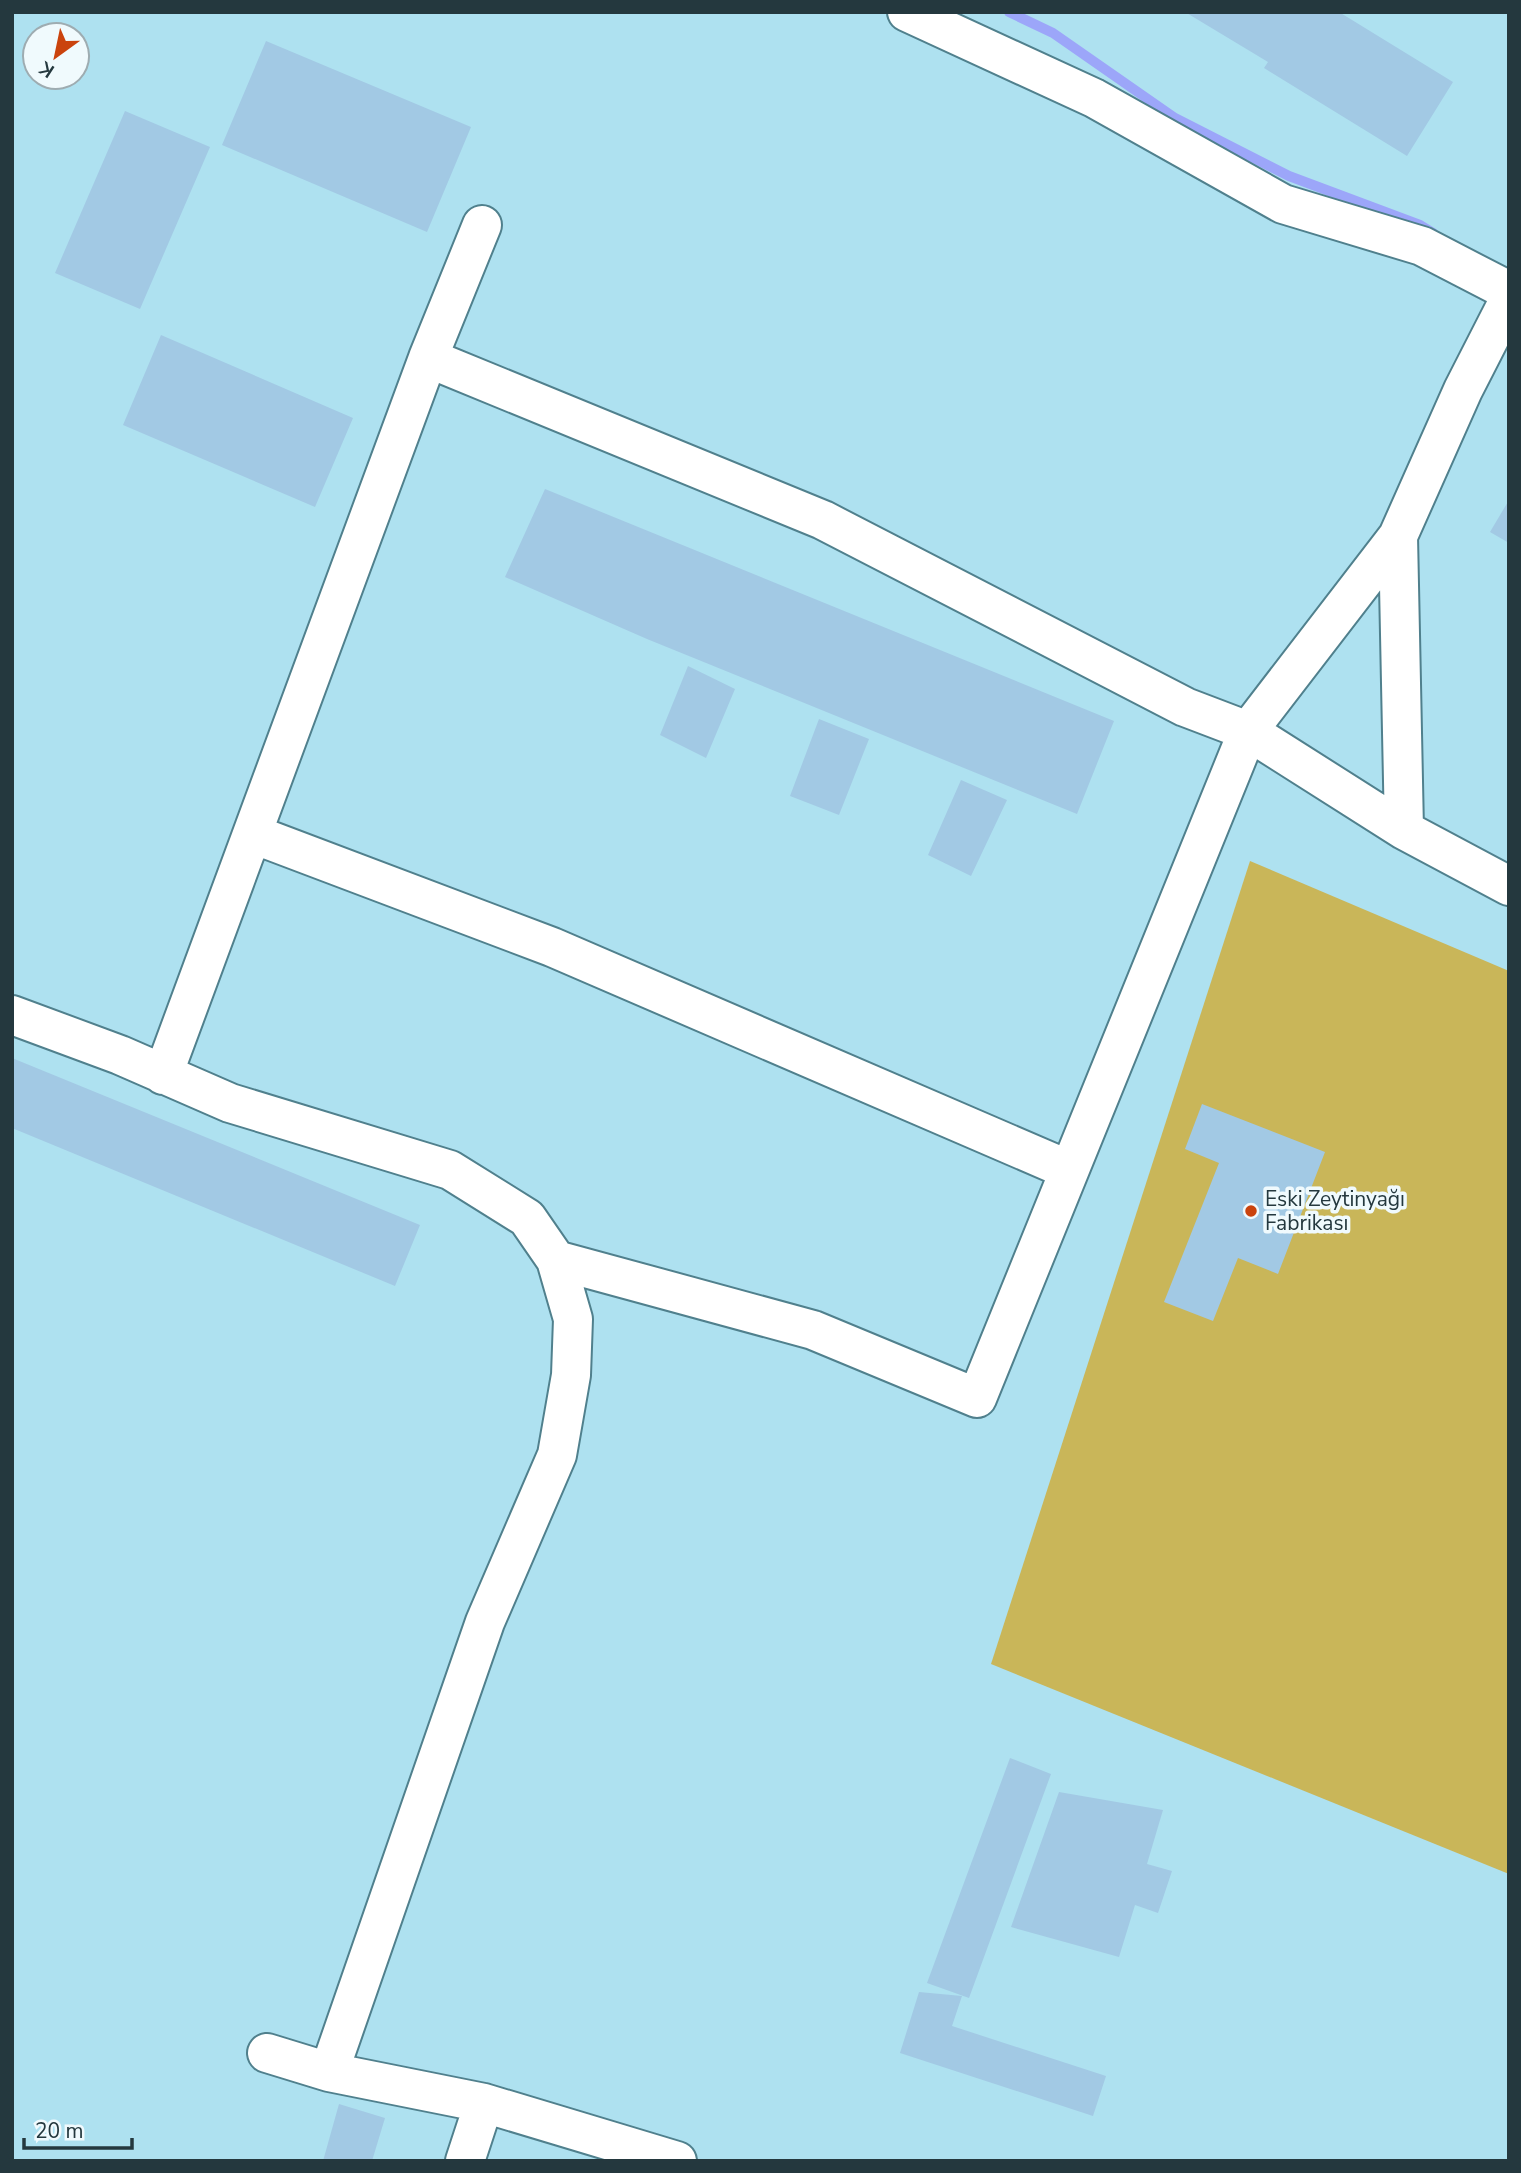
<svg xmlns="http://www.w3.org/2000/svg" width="1521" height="2173" viewBox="0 0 1521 2173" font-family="'Nunito Sans',sans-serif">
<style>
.green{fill:#c9b659}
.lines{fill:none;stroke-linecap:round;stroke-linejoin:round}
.stream{stroke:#9ca6f9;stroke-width:10}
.building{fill:#a2c9e4}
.minor-casing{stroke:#50808d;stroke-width:42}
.minor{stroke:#fff;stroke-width:38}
.poi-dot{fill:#ca430d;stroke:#f0fafd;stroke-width:2.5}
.labels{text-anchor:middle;stroke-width:7;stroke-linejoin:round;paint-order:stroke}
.poi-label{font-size:21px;fill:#24383e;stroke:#f0fafd;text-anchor:start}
</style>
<rect width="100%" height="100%" fill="#aee1f0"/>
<path class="green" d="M 1250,861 L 1509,971 L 1509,1874 L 991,1664 Z"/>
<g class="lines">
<path class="stream" d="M 1009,12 L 1053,33 L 1175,118 L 1289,176 L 1420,225 L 1433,233"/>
</g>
<path class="building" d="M 1185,12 L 1339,12 L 1453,82 L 1407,156 L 1264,68 L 1268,62 Z
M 266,41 L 471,127 L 427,232 L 222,145 Z
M 125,111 L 210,147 L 140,309 L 55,273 Z
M 161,335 L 353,418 L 315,507 L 123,425 Z
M 545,489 L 1114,721 L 1077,814 L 647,639 L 505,577 Z
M 1509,500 L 1509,543 L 1490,532 Z
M 688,666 L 735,689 L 706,758 L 660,735 Z
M 819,719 L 869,739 L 839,815 L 790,796 Z
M 961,780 L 1007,800 L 971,876 L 928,855 Z
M 12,1058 L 420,1225 L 395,1286 L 12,1128 Z
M 1202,1104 L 1325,1152 L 1278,1274 L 1238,1258 L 1213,1321 L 1164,1302 L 1219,1163 L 1185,1149 Z
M 1010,1758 L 1051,1774 L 969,1998 L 927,1983 Z
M 1059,1792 L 1163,1810 L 1147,1864 L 1172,1871 L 1158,1913 L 1135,1905 L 1119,1957 L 1011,1927 Z
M 919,1992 L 962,1996 L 952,2026 L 1106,2076 L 1093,2116 L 900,2053 Z
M 339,2104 L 385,2118 L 372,2161 L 323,2161 Z"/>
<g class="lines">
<defs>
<path id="minor" d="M 907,12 L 1094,98 L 1283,204 L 1422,246 L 1509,291
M 428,358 L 823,520 L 1185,707 L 1248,731 L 1404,830 L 1509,886
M 1398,536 L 1404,830
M 253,834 L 552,947 L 1069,1170
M 12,1015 L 120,1055 L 230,1103 L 450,1170 L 527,1218 L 556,1260 L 573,1319 L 571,1375 L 557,1455 L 485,1622 L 329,2072
M 163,1075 L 428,358 L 482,225
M 556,1260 L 813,1330 L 977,1398 L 1248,731 L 1398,536 L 1463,390 L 1509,300
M 267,2053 L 329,2072 L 484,2103 L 677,2161
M 465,2161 L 484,2103"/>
</defs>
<use href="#minor" class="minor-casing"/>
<use href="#minor" class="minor"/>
</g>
<circle class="poi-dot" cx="1251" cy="1211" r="7"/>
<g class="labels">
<g class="poi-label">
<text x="1265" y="1206">Eski Zeytinyağı<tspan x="1265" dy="24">Fabrikası</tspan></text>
</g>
</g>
<rect width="1521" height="2173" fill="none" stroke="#24383e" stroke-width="28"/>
<g transform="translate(56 56) rotate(213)"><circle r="33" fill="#f0fafd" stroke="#9eacb1" stroke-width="2"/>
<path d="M0-5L12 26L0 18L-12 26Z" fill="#ca430d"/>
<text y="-10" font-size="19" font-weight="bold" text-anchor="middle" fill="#24383e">K</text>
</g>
<path d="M24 2138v10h108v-10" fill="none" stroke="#24383e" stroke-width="3.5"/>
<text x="35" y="2138" font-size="21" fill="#24383e" stroke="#f0fafd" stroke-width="5" paint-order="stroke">20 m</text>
</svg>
